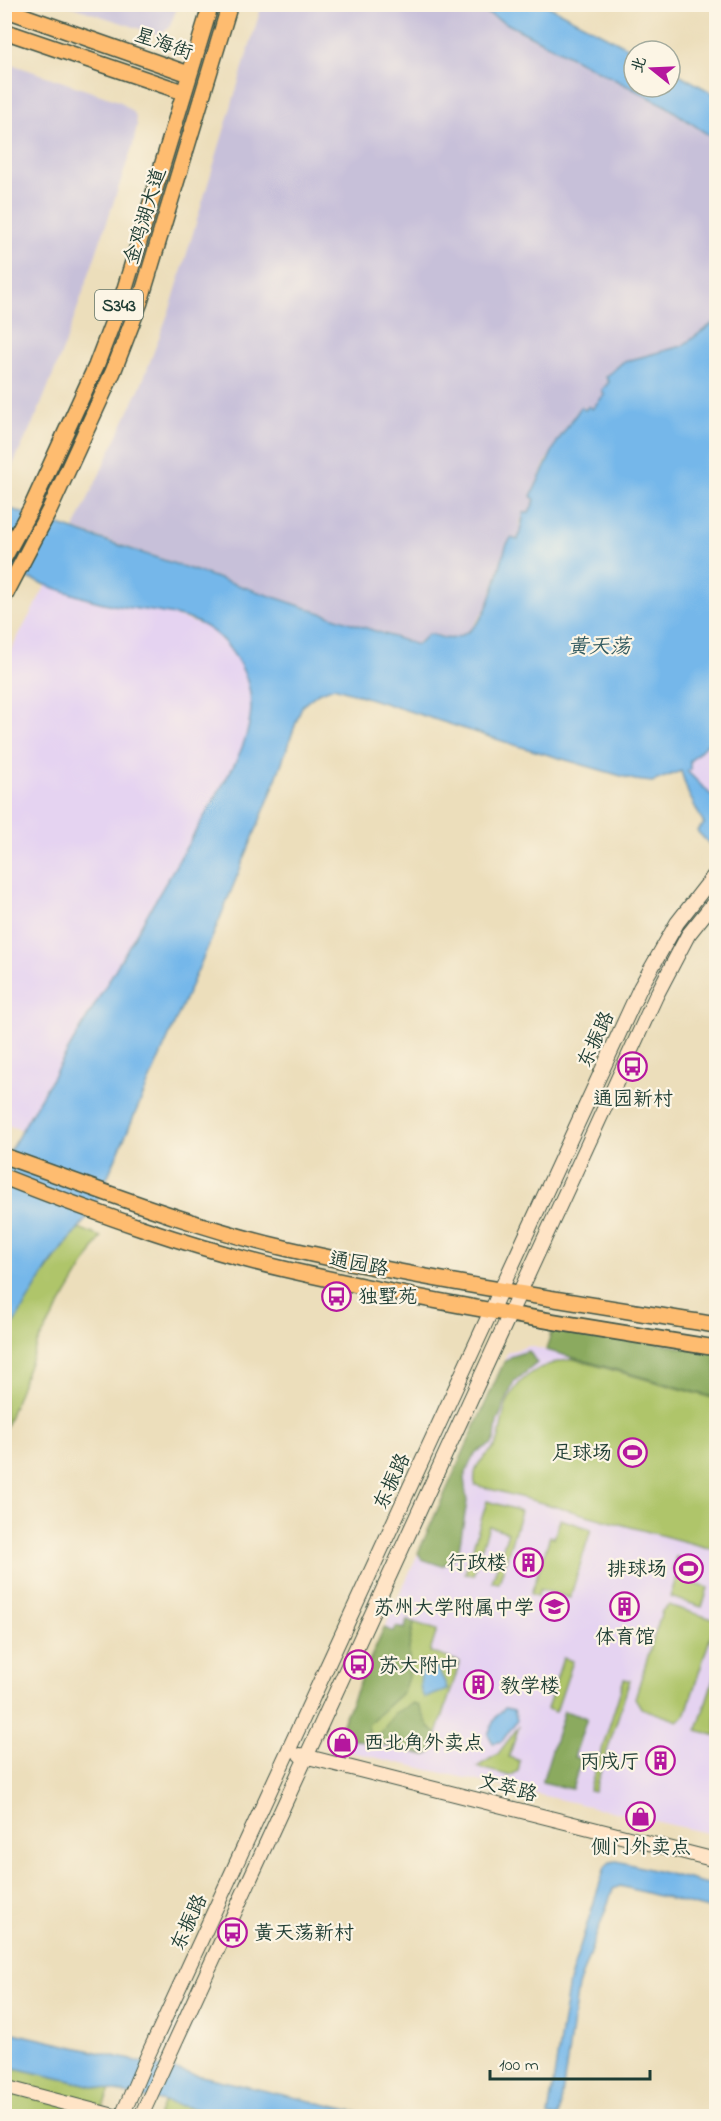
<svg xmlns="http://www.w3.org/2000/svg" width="721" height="2121" viewBox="0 0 721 2121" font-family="'Indie Flower','LXGW WenKai TC',sans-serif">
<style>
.built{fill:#e5d3f1}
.industrial{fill:#c7c0d9}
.green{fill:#afc56a;stroke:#67814f;stroke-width:1.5}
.forest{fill:#8baa5e;stroke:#557449;stroke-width:1.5}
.water{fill:#74b7ea;stroke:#4a7a8f;stroke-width:1.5}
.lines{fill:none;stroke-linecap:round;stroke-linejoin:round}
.secondary-casing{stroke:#3e5548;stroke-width:16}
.primary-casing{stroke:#3e5548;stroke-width:18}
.secondary{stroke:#ffe4c6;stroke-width:14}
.primary{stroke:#febc70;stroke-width:15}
.labels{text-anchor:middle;stroke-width:4.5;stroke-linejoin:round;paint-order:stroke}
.shield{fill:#fcf5e5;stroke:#617469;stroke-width:1.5}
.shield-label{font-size:18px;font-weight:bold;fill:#1f3d34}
.street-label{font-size:20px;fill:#1f3d34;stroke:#fcf5e5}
.poi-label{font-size:20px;fill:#1f3d34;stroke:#fcf5e5;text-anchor:start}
.water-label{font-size:21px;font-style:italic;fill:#345c62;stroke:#fcf5e5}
</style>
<rect width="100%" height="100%" fill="#fcf5e5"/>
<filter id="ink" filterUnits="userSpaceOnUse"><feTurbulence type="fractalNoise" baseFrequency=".0167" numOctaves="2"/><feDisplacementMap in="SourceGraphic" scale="12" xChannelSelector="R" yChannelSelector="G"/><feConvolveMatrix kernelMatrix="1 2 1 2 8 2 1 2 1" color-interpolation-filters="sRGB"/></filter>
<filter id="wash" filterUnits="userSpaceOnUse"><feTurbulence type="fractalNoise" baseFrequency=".008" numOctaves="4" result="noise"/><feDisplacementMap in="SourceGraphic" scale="24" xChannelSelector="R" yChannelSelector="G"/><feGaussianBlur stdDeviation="1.35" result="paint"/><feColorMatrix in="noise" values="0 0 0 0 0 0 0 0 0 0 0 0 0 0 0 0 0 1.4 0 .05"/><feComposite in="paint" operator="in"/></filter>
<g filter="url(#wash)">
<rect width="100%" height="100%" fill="#ecdebb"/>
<path class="built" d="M 46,585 L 104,603 L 166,613 L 204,626 L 219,637 L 238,659 L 248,681 L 252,706 L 248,735 L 233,767 L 21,1130 L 5,1124 L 5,661 Z
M 716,735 L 716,800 L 687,771 L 690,769 L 690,761 Z
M 530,1346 L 716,1398 L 716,1835 L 347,1751 L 336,1744 L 336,1737 L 508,1352 Z"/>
<path class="industrial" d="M 67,5 L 178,5 L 169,28 L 159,35 Z
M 262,5 L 471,5 L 666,106 L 716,140 L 716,321 L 682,346 L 637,358 L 609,382 L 605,395 L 591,410 L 581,407 L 546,461 L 531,496 L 535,499 L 529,513 L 524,513 L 519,525 L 523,527 L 518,540 L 511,538 L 507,544 L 488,605 L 472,628 L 457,638 L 448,639 L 435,634 L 419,641 L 417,645 L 74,529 L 142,383 L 171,306 Z
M 14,65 L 121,102 L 135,114 L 137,125 L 133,145 L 66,342 L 38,412 L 5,481 L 4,94 Z"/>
<path class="green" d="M 79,1228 L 101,1237 L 37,1344 L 5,1429 C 5,1402 0,1371 5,1345 C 9,1316 60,1252 79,1228 Z
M 573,1359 L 716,1399 L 716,1504 L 712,1522 L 716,1523 L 716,1550 L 475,1485 C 472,1459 486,1461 497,1443 C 501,1435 501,1424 503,1416 C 512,1379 537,1364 573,1359 Z
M 487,1501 L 521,1511 L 499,1583 L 492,1582 L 508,1532 L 489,1526 L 473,1575 L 465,1573 Z
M 560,1519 L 591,1529 L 570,1598 L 540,1589 L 538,1596 L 531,1594 L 550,1536 L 554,1538 Z
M 676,1557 L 705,1566 L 701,1580 L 672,1571 Z
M 676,1578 L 708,1588 L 702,1607 L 670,1597 Z
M 668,1605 L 716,1620 L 685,1716 L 678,1721 L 641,1708 L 635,1698 L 662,1611 Z
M 407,1620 L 437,1630 L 430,1652 L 460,1662 L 431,1753 L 426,1755 L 345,1737 L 339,1730 L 384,1628 L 394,1632 L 396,1627 L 405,1629 Z
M 563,1658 L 573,1661 L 556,1712 L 547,1709 Z
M 716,1671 L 716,1736 L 697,1730 Z
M 624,1679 L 630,1680 L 594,1792 L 589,1791 Z
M 519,1726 L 509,1757 L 520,1761 L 518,1771 L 510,1776 L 477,1767 L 498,1754 Z
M 5,2066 L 110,2090 L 99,2116 L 5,2116 Z
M 164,2102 L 227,2116 L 158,2116 Z"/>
<path class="forest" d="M 553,1326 L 716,1353 L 716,1398 L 546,1350 Z
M 529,1351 L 537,1363 L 514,1382 L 497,1422 L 495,1438 L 492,1444 L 476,1452 L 470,1463 L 464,1478 L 467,1502 L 459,1549 L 453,1559 L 442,1566 L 422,1559 L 418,1553 L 504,1362 L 512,1356 Z
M 407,1620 L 414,1623 L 409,1648 L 409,1674 L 403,1692 L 368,1724 L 370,1743 L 345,1737 L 339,1730 L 384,1628 L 394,1632 L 396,1627 L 405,1629 Z
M 413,1703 L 419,1705 L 429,1727 L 437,1735 L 431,1753 L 426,1755 L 374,1743 C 378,1732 387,1730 393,1714 Z
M 564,1711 L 587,1718 L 574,1757 L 580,1759 L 580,1763 L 572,1789 L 542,1782 Z"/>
<path class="water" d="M 471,5 L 546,5 L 635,51 L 634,87 L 670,87 L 670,69 L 716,95 L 716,140 L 666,106 Z
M 716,321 L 716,735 L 690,761 L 690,769 L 687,771 L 716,800 L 716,851 L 697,831 L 704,824 L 688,793 L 681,771 L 652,782 L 635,780 L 518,746 L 334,687 L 318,693 L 302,706 L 271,793 L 214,933 L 93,1210 L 48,1267 L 10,1330 L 5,1344 L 5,1159 L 233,767 C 254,727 260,690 232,652 C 222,637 206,625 189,619 C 161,610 132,610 104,603 C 70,595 37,581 5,570 L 5,507 L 417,645 L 428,634 C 437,634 444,641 454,638 C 493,628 495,574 507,544 L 511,538 L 518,540 L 524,513 L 529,513 L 535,500 L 531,496 L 557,442 L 581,407 L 585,410 L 589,406 L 592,409 L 604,395 L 602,390 L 609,382 L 606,377 L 623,362 L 682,346 Z
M 428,1661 L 435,1663 C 438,1674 446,1679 447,1690 L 425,1698 C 417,1689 420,1669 428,1661 Z
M 505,1708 L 514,1710 L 517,1720 L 502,1741 L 493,1743 L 488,1735 C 492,1724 495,1715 505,1708 Z
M 617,1861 L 716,1886 L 716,1911 L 620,1886 L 613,1889 L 578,1986 L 559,2116 L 548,2116 L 569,1982 L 605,1867 L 610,1862 Z
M 5,2031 L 376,2116 L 227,2116 L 5,2066 Z"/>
</g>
<g filter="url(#ink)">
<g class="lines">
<defs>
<path id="secondary" d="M 300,1755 L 716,1860
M 4,2087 L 114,2116
M 122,2116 L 147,2057 L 640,988 L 677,923 L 716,873
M 141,2116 L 656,996 L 688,935 L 716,900"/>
<path id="primary" d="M 4,9 L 189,74
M 4,31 L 183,92
M 4,558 L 31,508 L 96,366 L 123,295 L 211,4
M 4,597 L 49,511 L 113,372 L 140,302 L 230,4
M 4,1156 C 98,1189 192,1227 289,1249 C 430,1281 574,1302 716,1325
M 4,1177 C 95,1213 189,1247 284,1269 C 427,1302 572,1325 716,1348"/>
</defs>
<use href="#secondary" class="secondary-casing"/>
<use href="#primary" class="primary-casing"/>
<use href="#secondary" class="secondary"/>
<use href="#primary" class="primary"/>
</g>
</g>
<defs>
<symbol id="bus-ring" viewBox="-11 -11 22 22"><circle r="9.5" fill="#fcf5e5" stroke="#b5179e" stroke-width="1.5"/><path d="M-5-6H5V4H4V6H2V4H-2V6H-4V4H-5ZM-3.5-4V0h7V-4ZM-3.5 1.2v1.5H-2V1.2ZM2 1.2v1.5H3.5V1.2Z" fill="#b5179e"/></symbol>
<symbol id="stadium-ring" viewBox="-11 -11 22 22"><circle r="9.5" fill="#fcf5e5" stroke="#b5179e" stroke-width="1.5"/><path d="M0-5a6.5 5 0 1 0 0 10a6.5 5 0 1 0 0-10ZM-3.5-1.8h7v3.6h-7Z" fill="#b5179e"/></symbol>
<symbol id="building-ring" viewBox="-11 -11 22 22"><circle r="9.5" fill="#fcf5e5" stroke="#b5179e" stroke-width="1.5"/><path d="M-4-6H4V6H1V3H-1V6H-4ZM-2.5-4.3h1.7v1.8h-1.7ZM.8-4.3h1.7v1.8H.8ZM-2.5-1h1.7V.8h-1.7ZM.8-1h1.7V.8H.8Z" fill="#b5179e"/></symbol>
<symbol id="school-ring" viewBox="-11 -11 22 22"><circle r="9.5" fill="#fcf5e5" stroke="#b5179e" stroke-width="1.5"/><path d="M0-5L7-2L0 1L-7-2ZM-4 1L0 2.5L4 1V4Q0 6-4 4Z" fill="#b5179e"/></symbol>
<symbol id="shop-ring" viewBox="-11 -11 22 22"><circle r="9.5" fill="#fcf5e5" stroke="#b5179e" stroke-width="1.5"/><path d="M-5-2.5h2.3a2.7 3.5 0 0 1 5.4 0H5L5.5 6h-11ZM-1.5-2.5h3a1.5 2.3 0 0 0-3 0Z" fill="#b5179e"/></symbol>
</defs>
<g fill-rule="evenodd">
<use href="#bus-ring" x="616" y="1050" width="33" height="33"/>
<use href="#bus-ring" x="320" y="1280" width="33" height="33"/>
<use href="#stadium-ring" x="616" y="1436" width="33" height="33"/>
<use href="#building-ring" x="512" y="1546" width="33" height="33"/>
<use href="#stadium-ring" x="672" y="1552" width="33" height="33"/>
<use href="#building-ring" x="608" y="1590" width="33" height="33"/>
<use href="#school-ring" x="538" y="1590" width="33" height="33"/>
<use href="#bus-ring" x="342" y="1648" width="33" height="33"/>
<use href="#building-ring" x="462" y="1668" width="33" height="33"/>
<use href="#shop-ring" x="326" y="1726" width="33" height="33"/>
<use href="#building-ring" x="644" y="1744" width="33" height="33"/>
<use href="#shop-ring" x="624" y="1800" width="33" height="33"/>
<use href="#bus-ring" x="216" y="1916" width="33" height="33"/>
</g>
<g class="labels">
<rect class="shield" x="95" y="290" width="48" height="30" rx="4.5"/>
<g class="shield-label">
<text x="119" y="311">S343</text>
</g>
<g class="street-label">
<text transform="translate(164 43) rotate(19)" y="7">星海街</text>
<text transform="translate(144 216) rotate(-73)" y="7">金鸡湖大道</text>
<text transform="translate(595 1039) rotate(-65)" y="7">东振路</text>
<text transform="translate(359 1263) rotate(11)" y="7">通园路</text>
<text transform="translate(391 1481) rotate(-65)" y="7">东振路</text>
<text transform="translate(508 1787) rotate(14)" y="7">文萃路</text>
<text transform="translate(188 1922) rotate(-65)" y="7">东振路</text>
</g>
<g class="poi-label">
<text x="633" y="1105" text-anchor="middle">通园新村</text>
<text x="358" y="1303">独墅苑</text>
<text x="612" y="1459" text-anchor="end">足球场</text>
<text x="507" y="1569" text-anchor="end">行政楼</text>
<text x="667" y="1575" text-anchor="end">排球场</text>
<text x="534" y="1614" text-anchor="end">苏州大学附属中学</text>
<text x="625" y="1643" text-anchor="middle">体育馆</text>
<text x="379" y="1672">苏大附中</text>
<text x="500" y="1692">教学楼</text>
<text x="364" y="1749">西北角外卖点</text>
<text x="640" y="1768" text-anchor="end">丙戌厅</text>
<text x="641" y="1853" text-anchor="middle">侧门外卖点</text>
<text x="254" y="1939">黄天荡新村</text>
</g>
<g class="water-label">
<text x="599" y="653">黄天荡</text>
</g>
</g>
<rect width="721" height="2121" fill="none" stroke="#fcf5e5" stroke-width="24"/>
<g transform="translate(652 69) rotate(288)"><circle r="28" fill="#fcf5e5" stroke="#a4ab9e" stroke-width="1.5"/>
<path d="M0-4.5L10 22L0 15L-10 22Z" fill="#b5179e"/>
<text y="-9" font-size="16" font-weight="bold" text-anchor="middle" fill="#1f3d34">北</text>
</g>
<path d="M490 2070v9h160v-9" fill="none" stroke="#1f3d34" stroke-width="3"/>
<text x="499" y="2070" font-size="18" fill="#1f3d34" stroke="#fcf5e5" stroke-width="4.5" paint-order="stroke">100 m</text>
</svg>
